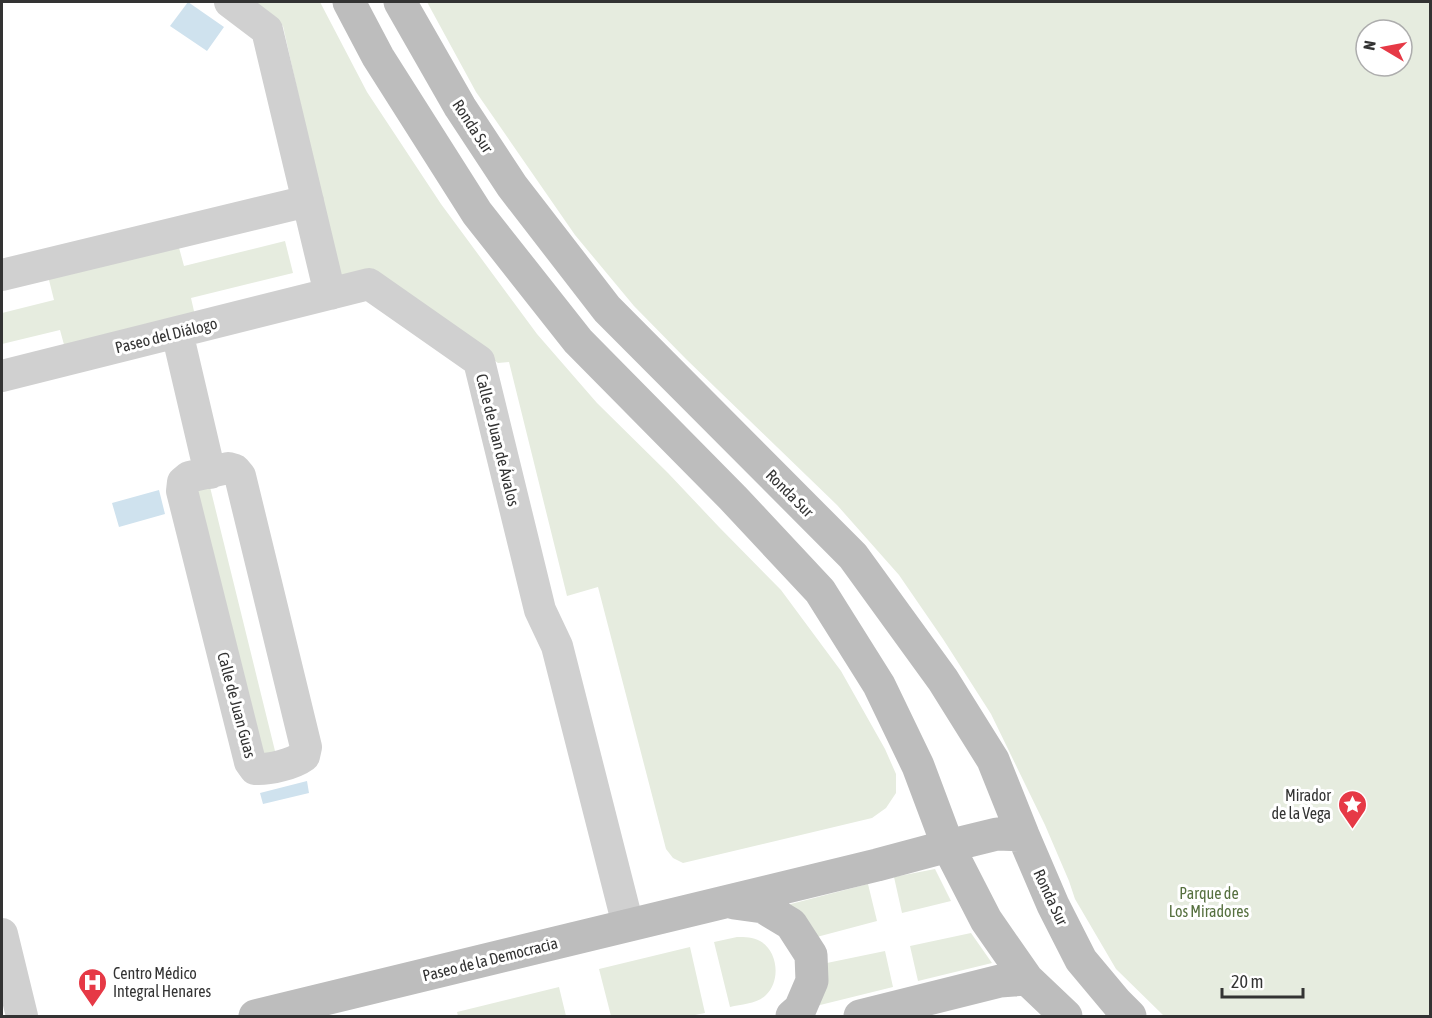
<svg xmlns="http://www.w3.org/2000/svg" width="1432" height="1018" viewBox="0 0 1432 1018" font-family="'Asap Condensed',sans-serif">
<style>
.green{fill:#e6ecdf;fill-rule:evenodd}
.water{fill:#cfe2ee}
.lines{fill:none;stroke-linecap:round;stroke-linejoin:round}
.street{stroke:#d0d0d0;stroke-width:32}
.secondary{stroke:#bdbdbd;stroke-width:33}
.labels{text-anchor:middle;stroke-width:6;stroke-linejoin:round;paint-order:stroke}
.street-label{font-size:16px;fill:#333;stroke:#fff}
.poi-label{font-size:16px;fill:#333;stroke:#fff;text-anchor:end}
.park-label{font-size:16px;fill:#56703f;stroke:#fff}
</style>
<rect width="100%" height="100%" fill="#fff"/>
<path class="green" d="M 248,2 L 320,2 L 367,92 L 441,204 L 537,334 L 597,403 L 668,473 L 719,527 L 781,590 L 841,671 L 885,749 L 896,774 L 896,793 L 886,808 L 872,818 L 683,863 L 673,858 L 666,849 L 598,587 L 567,596 L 509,362 L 498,363 L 374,274 L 340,281 L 283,26 Z
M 427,2 L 1430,2 L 1430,1016 L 1164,1016 L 1116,969 L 1075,899 L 1069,881 L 1045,825 L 991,714 L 943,639 L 899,575 L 837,505 L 686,359 L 634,306 L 575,235 L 476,92 ZM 1366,30 L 1402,30 L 1402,66 L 1366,66 Z
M 285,241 L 293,273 L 191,298 L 196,320 L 66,352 L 60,330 L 2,344 L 2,313 L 54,300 L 48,276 L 178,244 L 184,266 Z
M 210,487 L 276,755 L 261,759 L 196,491 Z
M 935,869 L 951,901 L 902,913 L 894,877 Z
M 868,884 L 877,921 L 813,938 L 787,905 Z
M 971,933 L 992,963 L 918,981 L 910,946 Z
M 737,937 C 745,937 753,937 760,941 C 778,951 781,981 766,995 C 757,1004 742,1004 730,1007 L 714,942 Z
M 690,947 L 705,1013 L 690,1016 L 611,1016 L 599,969 Z
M 885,951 L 893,987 L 812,1007 L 822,964 Z
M 559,987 L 566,1016 L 458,1016 L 457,1012 Z"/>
<path class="water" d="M 188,2 L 224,27 L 207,51 L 170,26 Z
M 159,490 L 165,514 L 119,527 L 112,503 Z
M 307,781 L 309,793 L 263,804 L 260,793 Z"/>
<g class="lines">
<path class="street" d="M 230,2 L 267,30 L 330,294
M 2,275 L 308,201
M 177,332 L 210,473
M 2,376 L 369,284 L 479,361 L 540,610 L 557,646 L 628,925
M 228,468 L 235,470 L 240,476 L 306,747 L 304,756 C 293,764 269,770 255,769 L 250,762 L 182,491 L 183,482 L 189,477 Z
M 2,934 L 22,1016"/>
<path class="secondary" d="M 349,2 L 378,57 L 477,213 L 578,341 L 733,498 L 820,591 L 879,685 L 918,766 L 948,846 L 986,920 L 1027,979 L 1066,1016
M 400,2 L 460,107 L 512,186 L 607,309 L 853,556 L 943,680 L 993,760 L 1023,835 L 1053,905 L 1081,960 L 1117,1003 L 1130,1016
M 734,903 L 763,907 L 791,924 L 811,955 L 812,981 L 800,1009 L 792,1016
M 255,1016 L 877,865 L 948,846 L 997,834 L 1023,835
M 860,1016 L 1000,981 L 1027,979"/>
</g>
<defs>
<symbol id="sight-pin" viewBox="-11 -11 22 30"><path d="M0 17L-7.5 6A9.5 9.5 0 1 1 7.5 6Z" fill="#e63946" stroke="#fff"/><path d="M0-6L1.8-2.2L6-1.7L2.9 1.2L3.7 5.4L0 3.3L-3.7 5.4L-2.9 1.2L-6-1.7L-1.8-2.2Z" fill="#fff"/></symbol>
<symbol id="hospital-pin" viewBox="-11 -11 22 30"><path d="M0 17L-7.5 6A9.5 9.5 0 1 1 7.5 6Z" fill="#e63946" stroke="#fff"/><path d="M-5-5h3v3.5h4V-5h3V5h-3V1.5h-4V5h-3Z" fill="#fff"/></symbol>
</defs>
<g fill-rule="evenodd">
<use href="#sight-pin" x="1336" y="788" width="33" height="45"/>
<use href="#hospital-pin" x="76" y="966" width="33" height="45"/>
</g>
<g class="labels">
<g class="street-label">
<text transform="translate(473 126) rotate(57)" y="6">Ronda Sur</text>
<text transform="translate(166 335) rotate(-14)" y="6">Paseo del Diálogo</text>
<text transform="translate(498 440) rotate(76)" y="6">Calle de Juan de Ávalos</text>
<text transform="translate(790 493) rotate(45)" y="6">Ronda Sur</text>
<text transform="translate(237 705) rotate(75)" y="6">Calle de Juan Guas</text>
<text transform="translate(1051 897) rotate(65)" y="6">Ronda Sur</text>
<text transform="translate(490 959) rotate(-14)" y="6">Paseo de la Democracia</text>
</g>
<g class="poi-label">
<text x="1331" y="801">Mirador<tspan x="1331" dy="18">de la Vega</tspan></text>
<text x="113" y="979" text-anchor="start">Centro Médico<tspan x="113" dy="18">Integral Henares</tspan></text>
</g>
<g class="park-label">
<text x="1209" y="899">Parque de<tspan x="1209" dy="18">Los Miradores</tspan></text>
</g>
</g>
<rect width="1432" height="1018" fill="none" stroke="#333333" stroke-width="6"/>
<g transform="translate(1384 48) rotate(280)"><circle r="28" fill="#ffffff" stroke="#adadad" stroke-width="1.5"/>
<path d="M0-4.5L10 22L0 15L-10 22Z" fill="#e63946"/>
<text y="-9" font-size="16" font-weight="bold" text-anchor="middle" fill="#333333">N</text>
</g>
<path d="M1222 988v9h81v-9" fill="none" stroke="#333333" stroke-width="3"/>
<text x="1231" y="988" font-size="18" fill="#333333" stroke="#ffffff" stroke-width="4.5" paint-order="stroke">20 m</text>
</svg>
